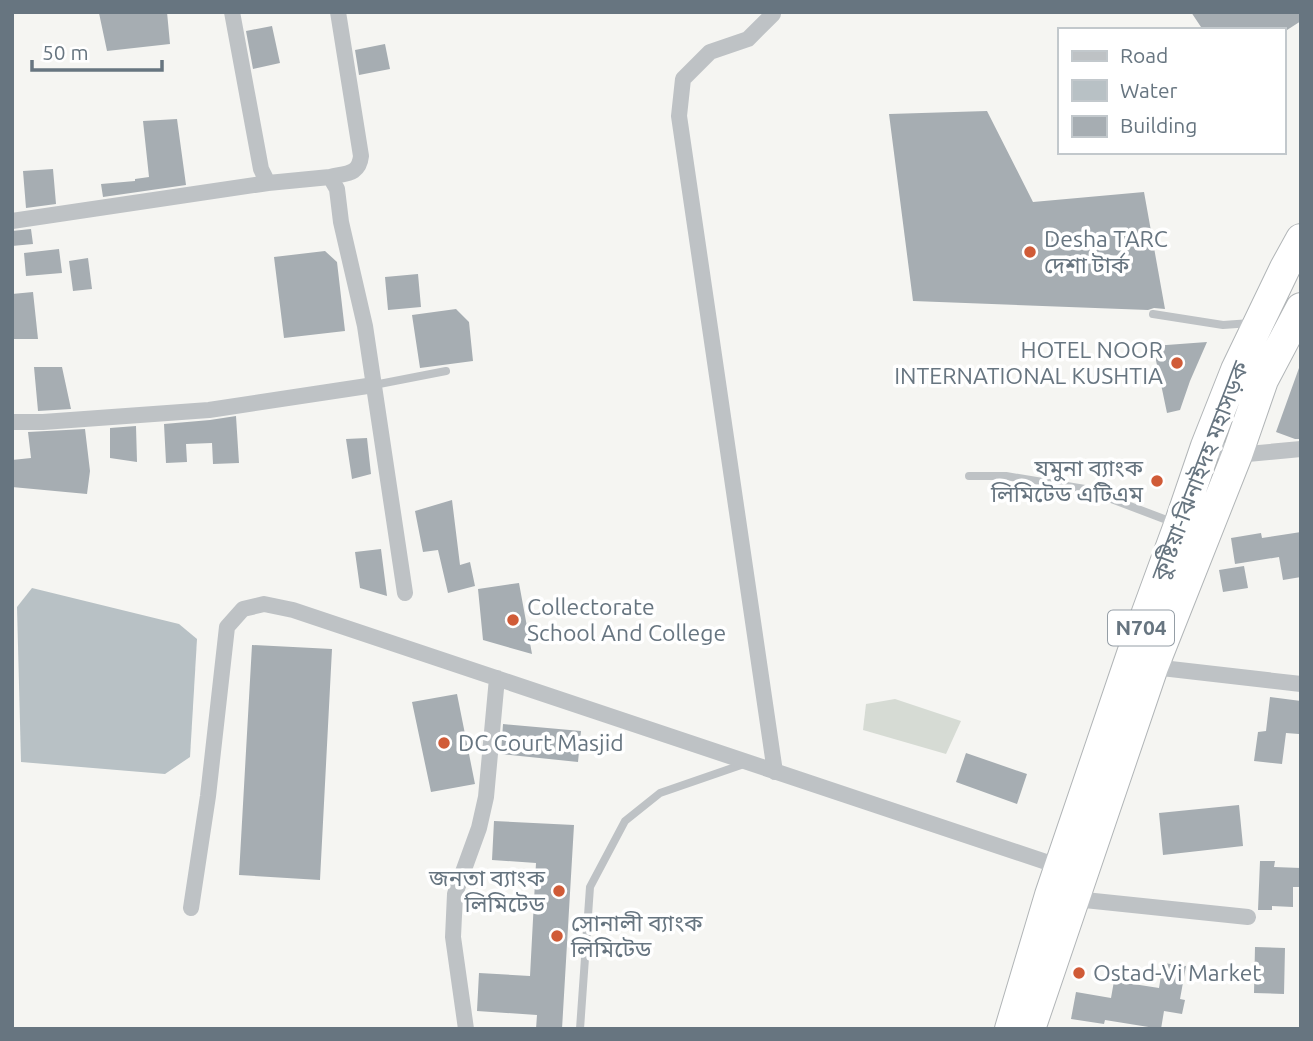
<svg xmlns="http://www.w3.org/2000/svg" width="1313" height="1041" viewBox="0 0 1313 1041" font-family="Ubuntu,'Noto Sans Bengali',sans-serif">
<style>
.green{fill:#d6dbd4}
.water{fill:#b8c1c5}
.building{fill:#a6adb2}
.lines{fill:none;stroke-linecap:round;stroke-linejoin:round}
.highway-casing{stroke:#b1b5b7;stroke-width:32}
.lane{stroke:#bec2c5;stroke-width:8}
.street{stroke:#bec2c5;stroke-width:16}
.highway{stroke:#fff;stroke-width:30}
.poi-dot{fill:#d05b37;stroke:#fff;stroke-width:2.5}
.labels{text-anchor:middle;stroke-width:7;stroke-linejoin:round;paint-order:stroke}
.shield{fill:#fff;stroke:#959ea6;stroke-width:2}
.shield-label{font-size:21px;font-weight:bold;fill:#677580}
.poi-label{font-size:23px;fill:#677580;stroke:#fff;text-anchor:start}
.street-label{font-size:23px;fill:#677580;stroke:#fff}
</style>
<rect width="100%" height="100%" fill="#f5f5f2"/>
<path class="green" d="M 895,699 L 961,721 L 946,754 L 863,730 L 866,704 Z"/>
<path class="water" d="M 32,588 L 179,624 L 197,639 L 190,757 L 165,774 L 21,762 L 17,607 Z"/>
<path class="building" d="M 167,12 L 170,44 L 107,51 L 99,13 Z
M 1191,12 L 1301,12 L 1301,21 L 1287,30 L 1203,30 Z
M 272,26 L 280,63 L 253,69 L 246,31 Z
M 385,44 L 390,69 L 359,75 L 355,50 Z
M 987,111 L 1033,202 L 1144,192 L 1165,309 L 1154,308 L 1148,310 L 913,301 L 889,114 Z
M 177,119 L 186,185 L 103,197 L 101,184 L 135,181 L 135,179 L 149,177 L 143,121 Z
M 53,169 L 56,204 L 26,208 L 23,171 Z
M 31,229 L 33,244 L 12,246 L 12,231 Z
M 59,249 L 62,273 L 26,276 L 24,253 Z
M 325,251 L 337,262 L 345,331 L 284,338 L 274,257 Z
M 88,258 L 92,289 L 73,291 L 69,261 Z
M 418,274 L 421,307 L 388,310 L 385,277 Z
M 33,292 L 38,339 L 13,339 L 12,294 Z
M 456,309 L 469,322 L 473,361 L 420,368 L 412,315 Z
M 1207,342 L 1190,381 L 1180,410 L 1167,413 L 1153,346 Z
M 34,367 L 62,367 L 71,409 L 38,411 Z
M 1299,368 L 1301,368 L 1301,439 L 1295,439 L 1276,432 Z
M 236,416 L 239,463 L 213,464 L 212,443 L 186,444 L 187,462 L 166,463 L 164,424 L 210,420 Z
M 136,426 L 137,462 L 110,458 L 110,428 Z
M 85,429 L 90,471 L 87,494 L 12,487 L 12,460 L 31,458 L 28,432 Z
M 367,438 L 371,474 L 352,479 L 346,439 Z
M 452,500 L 460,565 L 470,562 L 475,586 L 448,593 L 438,550 L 423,552 L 415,511 Z
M 1301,532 L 1301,577 L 1283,580 L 1279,557 L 1235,564 L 1231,538 L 1261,533 L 1262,538 Z
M 381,549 L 387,596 L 360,588 L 355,552 Z
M 1244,566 L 1248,588 L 1223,592 L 1219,570 Z
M 519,583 L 532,654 L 483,640 L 478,589 Z
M 252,645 L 332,649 L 320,880 L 239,875 Z
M 457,694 L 475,784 L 431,792 L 412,702 Z
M 1270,697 L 1301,701 L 1299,734 L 1286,733 L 1282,764 L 1254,761 L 1258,732 L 1266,731 Z
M 503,724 L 581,731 L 578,762 L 501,754 Z
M 966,753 L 1027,774 L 1017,804 L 956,782 Z
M 1239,805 L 1243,846 L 1163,855 L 1159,813 Z
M 494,821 L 574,825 L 562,1029 L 536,1029 L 537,1015 L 477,1011 L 479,973 L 530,976 L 536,863 L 492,860 Z
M 1260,861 L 1275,861 L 1274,867 L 1301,868 L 1301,887 L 1293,887 L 1293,907 L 1272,906 L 1272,910 L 1258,910 Z
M 1255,947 L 1285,948 L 1284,994 L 1254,993 Z
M 1163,963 L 1186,966 L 1180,999 L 1185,1000 L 1182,1014 L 1164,1011 L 1161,1029 L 1105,1020 L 1104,1024 L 1071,1019 L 1076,992 L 1111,998 L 1114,981 L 1159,988 Z"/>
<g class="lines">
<defs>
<path id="highway" d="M 1010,1029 L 1050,895 L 1135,645 L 1179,525 L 1206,446 L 1236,370 L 1285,268 L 1301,239
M 1030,1029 L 1153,667 L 1237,455 L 1263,380 L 1301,308"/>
</defs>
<use href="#highway" class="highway-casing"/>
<path class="lane" d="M 1153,314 L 1223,325 L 1251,323
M 374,385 L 446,371
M 969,476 L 1006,476 L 1085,489 L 1172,522
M 580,1029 L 590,887 L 625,821 L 660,793 L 744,764"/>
<path class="street" d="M 232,12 L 261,169 L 268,183 L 330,177 L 337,189 L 341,222 L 365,326 L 405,593
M 773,12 L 773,14 L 748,39 L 710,52 L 683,79 L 679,116 L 775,772
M 330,177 C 346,173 359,175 361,156 L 338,12
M 12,221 L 268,183
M 12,422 L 43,422 L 209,410 L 374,385
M 1206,446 L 1237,455 L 1301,449
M 1153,667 L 1301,684
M 1075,899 L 1248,917
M 191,908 L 208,796 L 227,627 L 243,609 L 264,604 L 293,610 L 1064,868
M 466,1029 L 453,937 L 455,894 L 479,828 L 486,797 L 497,678"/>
<use href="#highway" class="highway"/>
</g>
<g class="poi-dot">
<circle cx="1030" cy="252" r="7"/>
<circle cx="1177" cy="363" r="7"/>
<circle cx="1157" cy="481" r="7"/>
<circle cx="513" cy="620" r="7"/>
<circle cx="444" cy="743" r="7"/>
<circle cx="559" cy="891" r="7"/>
<circle cx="557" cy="936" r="7"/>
<circle cx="1079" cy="973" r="7"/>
</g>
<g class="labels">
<rect class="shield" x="1108" y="610.5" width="66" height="35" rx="5"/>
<g class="shield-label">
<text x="1141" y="635">N704</text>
</g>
<g class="poi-label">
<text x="1044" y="247">Desha TARC<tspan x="1044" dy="26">দেশা টার্ক</tspan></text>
<text x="1163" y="358" text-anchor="end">HOTEL NOOR<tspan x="1163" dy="26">INTERNATIONAL KUSHTIA</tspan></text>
<text x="1143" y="476" text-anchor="end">যমুনা ব্যাংক<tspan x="1143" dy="26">লিমিটেড এটিএম</tspan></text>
<text x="527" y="615">Collectorate<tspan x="527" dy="26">School And College</tspan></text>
<text x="458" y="751">DC Court Masjid</text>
<text x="545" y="886" text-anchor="end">জনতা ব্যাংক<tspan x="545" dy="26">লিমিটেড</tspan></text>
<text x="571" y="931">সোনালী ব্যাংক<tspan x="571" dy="26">লিমিটেড</tspan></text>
<text x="1093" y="981">Ostad-Vi Market</text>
</g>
<g class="street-label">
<text transform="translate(1200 471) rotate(-69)" y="8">কুষ্টিয়া-ঝিনাইদহ মহাসড়ক</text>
</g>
</g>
<rect width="1313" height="1041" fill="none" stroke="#677580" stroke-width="28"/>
<rect x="1058" y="28" width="228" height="126" fill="#ffffff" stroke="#c2c8cc" stroke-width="2"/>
<rect x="1072" y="51" width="35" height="10" fill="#bec2c5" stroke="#c2c8cc" stroke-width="2"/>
<text x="1120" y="63" font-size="21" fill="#677580">Road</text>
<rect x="1072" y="80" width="35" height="21" fill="#b8c1c5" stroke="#c2c8cc" stroke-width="2"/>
<text x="1120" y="98" font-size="21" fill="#677580">Water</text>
<rect x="1072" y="116" width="35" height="21" fill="#a6adb2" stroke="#c2c8cc" stroke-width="2"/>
<text x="1120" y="133" font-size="21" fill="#677580">Building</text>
<path d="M32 60v10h130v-10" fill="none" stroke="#677580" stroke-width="3.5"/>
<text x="42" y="60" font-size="21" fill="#677580" stroke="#ffffff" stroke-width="5" paint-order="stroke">50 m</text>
</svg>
